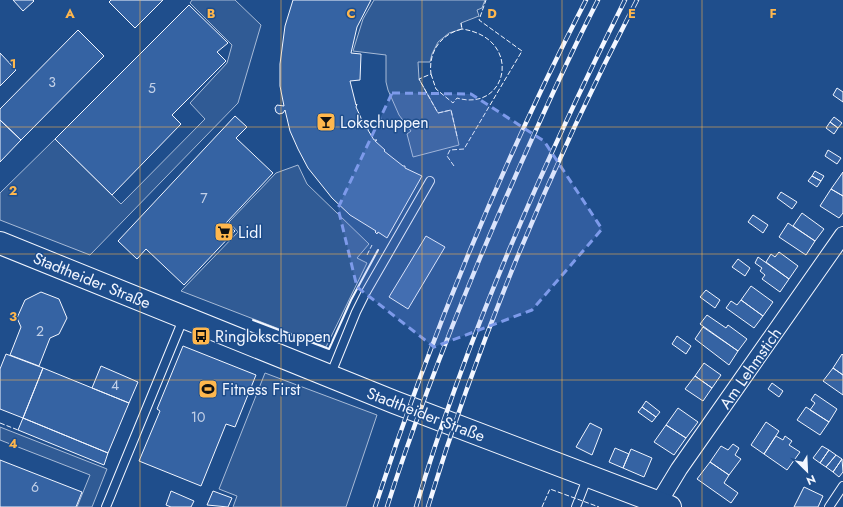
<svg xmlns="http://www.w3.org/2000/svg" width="843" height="507" viewBox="0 0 843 507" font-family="Jost,sans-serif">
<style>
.built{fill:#305b95;stroke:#a8bbd7}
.building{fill:#3563a3;stroke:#f2f6ff}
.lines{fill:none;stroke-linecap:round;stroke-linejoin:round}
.lane-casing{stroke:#f2f6ff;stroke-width:10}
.street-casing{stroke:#f2f6ff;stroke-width:18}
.secondary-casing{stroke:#f2f6ff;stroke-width:24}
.lane{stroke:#1f4e8c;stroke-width:8}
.street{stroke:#1f4e8c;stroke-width:16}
.secondary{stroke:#1f4e8c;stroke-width:22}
.rail-casing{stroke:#f2f6ff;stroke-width:4.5}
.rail{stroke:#1f4e8c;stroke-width:3;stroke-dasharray:9;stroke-linecap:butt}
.fence{stroke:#f2f6ff;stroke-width:1;stroke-dasharray:5 2;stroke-linecap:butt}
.wall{stroke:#f2f6ff;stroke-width:2}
.marked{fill:#7d9aea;fill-opacity:0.2;stroke:#7d9aea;stroke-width:3;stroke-dasharray:8 5;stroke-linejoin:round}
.grid{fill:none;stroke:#ffb74d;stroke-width:1;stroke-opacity:0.55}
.labels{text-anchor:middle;stroke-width:3;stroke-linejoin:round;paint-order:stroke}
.number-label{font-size:14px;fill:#c3d1e8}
.poi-label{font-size:16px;fill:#f2f6ff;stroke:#1f4e8c;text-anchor:start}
.street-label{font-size:16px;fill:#f2f6ff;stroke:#1f4e8c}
.grid-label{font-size:13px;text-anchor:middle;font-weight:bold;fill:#ffb74d;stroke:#1f4e8c;stroke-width:3;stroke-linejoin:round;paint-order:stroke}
</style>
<rect width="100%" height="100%" fill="#1f4e8c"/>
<path class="built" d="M 192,0 L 235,0 L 261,25 L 238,103 L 90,255 L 0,220 L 0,193 L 55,139 L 121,204 L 205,119 L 190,103 L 227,63 L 232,45 L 190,3 Z
M 374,0 L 485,0 L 482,8 L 477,10 L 479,16 L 461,23 L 462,29 L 449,33 L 438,42 L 432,54 L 430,62 L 418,62 L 419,79 L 438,113 L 451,110 L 459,145 L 413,157 L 407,134 L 411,131 L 399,115 L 388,90 L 386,82 L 386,55 L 353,51 L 363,19 Z
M 298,165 L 307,184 L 369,244 L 357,258 L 367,263 L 326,347 L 181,291 L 238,232 L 229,222 L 276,173 Z
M 265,373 L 377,415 L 346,507 L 233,507 L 237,496 L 219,489 Z
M 0,427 L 107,469 L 92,507 L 77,507 L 90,475 L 0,440 Z"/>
<path class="building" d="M 13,0 L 33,0 L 34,1 L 23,11 Z
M 111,0 L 163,0 L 135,28 L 109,2 Z
M 293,0 L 371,0 L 357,27 L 351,53 L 361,54 L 360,80 L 350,81 L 356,105 L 357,104 L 356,107 L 366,129 L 368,128 L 368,130 L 374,140 L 377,140 L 375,141 L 385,150 L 384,151 L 403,166 L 405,166 L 405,168 L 422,176 L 387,238 L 378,232 L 377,234 L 375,232 L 376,231 L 350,215 L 332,198 L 308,168 L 298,149 L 290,131 L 285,110 L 283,113 L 279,114 L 276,112 L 275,108 L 277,105 L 284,106 L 280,86 L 280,64 L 285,26 Z
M 189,5 L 228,43 L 217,52 L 226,61 L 172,115 L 181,124 L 112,195 L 55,139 Z
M 78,30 L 104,56 L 21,140 L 0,120 L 0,109 Z
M 0,53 L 16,70 L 0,86 Z
M 837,88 L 843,92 L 843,102 L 833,95 Z
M 235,116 L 247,127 L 236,138 L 273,173 L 226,223 L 235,231 L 184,285 L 146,249 L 137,259 L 118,241 Z
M 834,117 L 842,123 L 838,128 L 830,122 Z
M 0,120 L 21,140 L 0,162 Z
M 830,122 L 838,128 L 834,134 L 826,128 Z
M 828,150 L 841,158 L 837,164 L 825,156 Z
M 815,171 L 824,176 L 821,181 L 812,176 Z
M 843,172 L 843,196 L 831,189 Z
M 812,176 L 821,181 L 817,187 L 808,181 Z
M 831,189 L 843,196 L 843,213 L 839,218 L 820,206 Z
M 781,192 L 797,202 L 792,209 L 777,198 Z
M 802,213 L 824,229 L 815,241 L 793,226 Z
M 753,215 L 768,225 L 763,233 L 748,222 Z
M 788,223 L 815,241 L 806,255 L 779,237 Z
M 426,236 L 445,247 L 408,309 L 389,297 Z
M 779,252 L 798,266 L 789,279 L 766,262 L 771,254 L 775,257 Z
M 758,257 L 789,279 L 780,292 L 762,279 L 765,275 L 760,271 L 762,268 L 755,263 Z
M 738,259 L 750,268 L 745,276 L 732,267 Z
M 751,286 L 773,302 L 763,316 L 741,300 Z
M 706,290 L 720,300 L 715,308 L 700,297 Z
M 41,292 L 59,299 L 67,318 L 59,334 L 50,338 L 39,366 L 10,355 L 21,327 L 17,318 L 25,300 Z
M 741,300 L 763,316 L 754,328 L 726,308 L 731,301 L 737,305 Z
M 707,315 L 726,328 L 728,325 L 747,339 L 738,351 L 700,324 Z
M 703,327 L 738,351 L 729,365 L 695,339 Z
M 677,336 L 691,346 L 686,354 L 672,344 Z
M 183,346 L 256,375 L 235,427 L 226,424 L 201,486 L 139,461 L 160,411 L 157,409 Z
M 6,354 L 43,368 L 23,418 L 0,409 L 0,369 Z
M 842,354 L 843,355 L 843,375 L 833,368 Z
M 704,363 L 721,375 L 712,388 L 695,376 Z
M 101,366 L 138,382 L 129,403 L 92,388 Z
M 43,368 L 129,403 L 108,453 L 23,418 Z
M 833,368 L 843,375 L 843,395 L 823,381 Z
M 695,376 L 712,388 L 703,401 L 685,389 Z
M 772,383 L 783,391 L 779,397 L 768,389 Z
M 815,394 L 837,409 L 829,422 L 810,410 L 815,403 L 811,400 Z
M 646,401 L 660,412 L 656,417 L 642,407 Z
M 642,407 L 656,417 L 652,422 L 638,412 Z
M 806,407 L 829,422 L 820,435 L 797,420 Z
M 678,408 L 698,422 L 686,438 L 666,425 Z
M 23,418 L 108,453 L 104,465 L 18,430 Z
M 766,422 L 779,431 L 764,454 L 751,445 Z
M 590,423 L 602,429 L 592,455 L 576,447 Z
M 666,425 L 686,438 L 674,455 L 654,442 Z
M 776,436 L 783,440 L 785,436 L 792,441 L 789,445 L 800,452 L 787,470 L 764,454 Z
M 733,444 L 739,448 L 735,455 L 741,459 L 729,475 L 710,462 L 721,446 L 728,450 Z
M 822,446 L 829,450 L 820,463 L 813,458 Z
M 615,448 L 629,454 L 623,468 L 609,462 Z
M 631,449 L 652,458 L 644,477 L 623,468 Z
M 829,450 L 836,455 L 826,467 L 820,463 Z
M 836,455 L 842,459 L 833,472 L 826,467 Z
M 842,459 L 843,472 L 839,477 L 833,472 Z
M 0,460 L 82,492 L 76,507 L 0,507 Z
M 710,462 L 729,475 L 724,483 L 738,493 L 731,503 L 697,479 Z
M 804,487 L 823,496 L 818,507 L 794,507 Z
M 171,491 L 194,501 L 191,507 L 171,507 L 166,505 Z
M 213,491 L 232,498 L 228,507 L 207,505 Z"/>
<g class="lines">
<defs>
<path id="lane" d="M 330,376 L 356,312 L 366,292 L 430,181
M 106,507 L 184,317
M 576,507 L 588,476
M 829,507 L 843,486"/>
<path id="street" d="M 659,502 L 679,469 L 843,235"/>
<path id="secondary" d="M 0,243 L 394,402 L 670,507"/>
</defs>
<use href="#lane" class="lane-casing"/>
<use href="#street" class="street-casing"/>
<use href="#secondary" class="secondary-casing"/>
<use href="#lane" class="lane"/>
<use href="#street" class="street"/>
<use href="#secondary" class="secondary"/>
<defs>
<path id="rail" d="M 375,507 C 432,333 502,163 586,0
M 387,507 C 414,422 446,340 480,258 C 517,171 555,84 598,0
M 416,507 C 468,332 544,162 625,0
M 428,507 C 481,332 553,162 637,0"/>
</defs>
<use href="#rail" class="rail-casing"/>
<use href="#rail" class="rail"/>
<path class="fence" d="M 431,74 L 436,89 L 453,103 L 457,98 C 508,113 524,38 462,29
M 457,136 L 451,110 L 438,113 L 419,79 L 431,74 C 428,52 441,34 462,29 L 461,23
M 454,166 L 447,156 L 450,150 L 464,149 L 522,51 L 479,20 L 486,0
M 367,255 L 372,245
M 0,423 L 18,430
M 542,507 L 550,489 L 599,507"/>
<path class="wall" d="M 253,320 L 329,349 L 351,300 L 378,250"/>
</g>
<path class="marked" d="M 392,93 L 471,94 L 544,141 L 602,229 L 532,310 L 434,347 L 357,287 L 338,208 Z"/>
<path class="grid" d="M 140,0 L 140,507M 281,0 L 281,507M 422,0 L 422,507M 562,0 L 562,507M 702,0 L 702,507M 0,127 L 843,127M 0,254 L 843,254M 0,380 L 843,380"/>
<defs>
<symbol id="bar-square" viewBox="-11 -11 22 22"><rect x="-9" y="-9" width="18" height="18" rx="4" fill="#ffb74d" stroke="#1f4e8c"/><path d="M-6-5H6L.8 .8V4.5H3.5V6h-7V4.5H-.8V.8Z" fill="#111"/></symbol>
<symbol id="supermarket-square" viewBox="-11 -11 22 22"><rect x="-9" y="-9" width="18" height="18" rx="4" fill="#ffb74d" stroke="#1f4e8c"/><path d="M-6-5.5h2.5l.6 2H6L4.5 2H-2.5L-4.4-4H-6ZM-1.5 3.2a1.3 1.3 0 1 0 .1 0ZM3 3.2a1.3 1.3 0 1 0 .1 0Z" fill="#111"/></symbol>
<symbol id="bus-square" viewBox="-11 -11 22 22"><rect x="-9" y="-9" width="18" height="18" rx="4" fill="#ffb74d" stroke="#1f4e8c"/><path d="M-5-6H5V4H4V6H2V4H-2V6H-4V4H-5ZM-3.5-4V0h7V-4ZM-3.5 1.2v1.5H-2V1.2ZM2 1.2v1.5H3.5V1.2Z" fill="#111"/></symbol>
<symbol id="stadium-square" viewBox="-11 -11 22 22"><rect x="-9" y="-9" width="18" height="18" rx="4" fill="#ffb74d" stroke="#1f4e8c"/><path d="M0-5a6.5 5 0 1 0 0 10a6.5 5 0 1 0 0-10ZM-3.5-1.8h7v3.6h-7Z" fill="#111"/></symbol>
</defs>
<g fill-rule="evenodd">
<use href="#bar-square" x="315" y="111" width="22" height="22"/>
<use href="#supermarket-square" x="213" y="221" width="22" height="22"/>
<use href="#bus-square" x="190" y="325" width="22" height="22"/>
<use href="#stadium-square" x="197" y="378" width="22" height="22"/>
</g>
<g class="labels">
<g class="number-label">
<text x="52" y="87">3</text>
<text x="152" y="93">5</text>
<text x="204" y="203">7</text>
<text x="40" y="336">2</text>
<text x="115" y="390">4</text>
<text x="198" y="422">10</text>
<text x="35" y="492">6</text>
</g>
<g class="poi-label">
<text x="340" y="128">Lokschuppen</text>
<text x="238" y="238">Lidl</text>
<text x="215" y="342">Ringlokschuppen</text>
<text x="222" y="395">Fitness First</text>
</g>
<g class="street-label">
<text transform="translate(92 280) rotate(22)" y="6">Stadtheider Straße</text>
<text transform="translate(750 368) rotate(-55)" y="6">Am Lehmstich</text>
<text transform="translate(426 414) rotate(21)" y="6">Stadtheider Straße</text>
</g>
</g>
<g class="grid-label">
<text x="70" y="18">A</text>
<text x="211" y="18">B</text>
<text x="351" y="18">C</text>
<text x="492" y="18">D</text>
<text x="632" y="18">E</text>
<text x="773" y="18">F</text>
<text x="13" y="68">1</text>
<text x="13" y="195">2</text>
<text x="13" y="321">3</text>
<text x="13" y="448">4</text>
</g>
<g transform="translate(807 471) rotate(156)" stroke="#1f4e8c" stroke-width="3" paint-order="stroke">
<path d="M0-3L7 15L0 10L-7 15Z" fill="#f2f6ff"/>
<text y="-6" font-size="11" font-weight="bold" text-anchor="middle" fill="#f2f6ff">N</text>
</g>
</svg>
